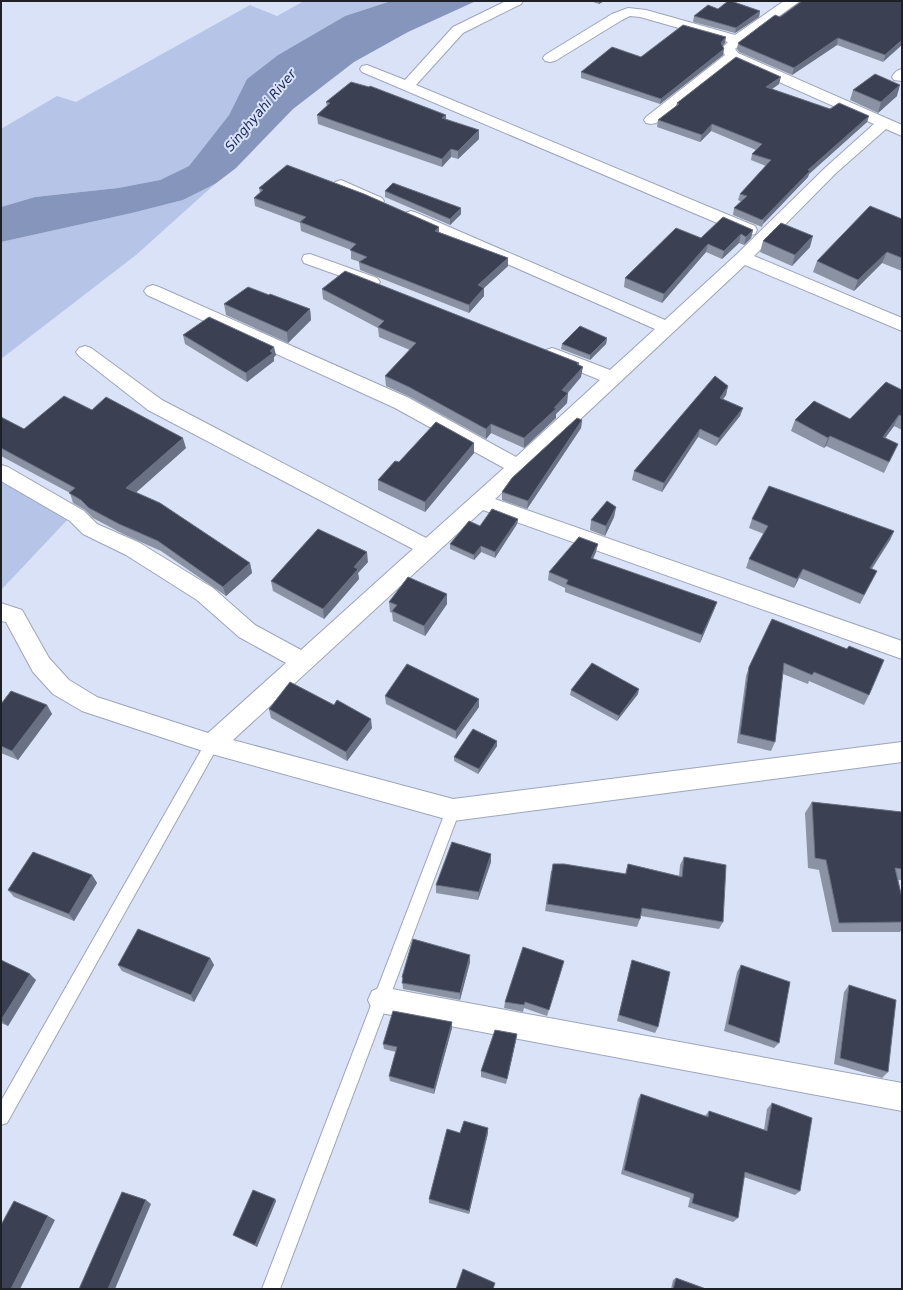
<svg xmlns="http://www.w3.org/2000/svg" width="903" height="1290" viewBox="0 0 903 1290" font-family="'DejaVu Sans',sans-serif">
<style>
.green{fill:#b6c4e8}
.water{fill:#8595bc}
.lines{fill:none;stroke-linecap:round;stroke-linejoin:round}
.service-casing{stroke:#9da5b9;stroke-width:2}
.minor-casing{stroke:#9da5b9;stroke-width:2}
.service{fill:#fff;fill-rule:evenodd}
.minor{fill:#fff;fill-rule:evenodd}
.wall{fill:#8a92a4}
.shaded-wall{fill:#6a7184}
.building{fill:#3b4152;stroke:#6a7184}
.labels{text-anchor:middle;stroke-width:4;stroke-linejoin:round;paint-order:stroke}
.far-water-label{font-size:13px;font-style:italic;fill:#19285a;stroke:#d9e2f7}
</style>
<rect width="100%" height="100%" fill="#d9e2f7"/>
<path class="green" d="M 304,1 L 391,1 L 345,16 L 278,55 L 247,79 L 229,115 L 189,166 L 160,180 L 118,188 L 35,197 L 1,207 L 1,129 L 57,96 L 76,102 L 250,5 L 277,16 Z
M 215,184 L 136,255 L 1,359 L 1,242 L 132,213 L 183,200 Z
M 1,476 L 70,517 L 1,590 Z"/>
<path class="water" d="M 391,1 L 476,1 L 408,32 L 354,62 L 293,109 L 236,168 L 215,184 L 183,200 L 132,213 L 1,242 L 1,207 L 35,197 L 118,188 L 160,180 L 189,166 L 229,115 L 247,79 L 278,55 L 345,16 Z"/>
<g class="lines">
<defs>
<path id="service" d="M 212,738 L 217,740 L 219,744 L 217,748 L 7,1123 L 1,1125 L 1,1101 L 207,740 Z
M 453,804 L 458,805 L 460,810 L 280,1289 L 262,1289 L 446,810 L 448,805 Z"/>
<path id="minor" d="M 506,1 L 523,1 L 521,4 L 463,33 L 416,85 L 755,226 L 757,230 L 755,234 L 749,235 L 743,234 L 362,72 L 360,69 L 362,66 L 367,65 L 405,80 L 453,27 Z
M 784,1 L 800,1 L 742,43 L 735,49 L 738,53 L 902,125 L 902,136 L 886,129 L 836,173 L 754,256 L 902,318 L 902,331 L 745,265 L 495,499 L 902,641 L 902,659 L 483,510 L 233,740 L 453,799 L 902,742 L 902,762 L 453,821 L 212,754 L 82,711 L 53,694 L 33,672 L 6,622 L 1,621 L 1,603 L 22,610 L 49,658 L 69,680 L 97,697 L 208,733 L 286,663 L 239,637 L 197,600 L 126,555 L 83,534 L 70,521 L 1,481 L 1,465 L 8,467 L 84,511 L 97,524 L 140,543 L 213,588 L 255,625 L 301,650 L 413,549 L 148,410 L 79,356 L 76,352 L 79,348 L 85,346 L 91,348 L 162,400 L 426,538 L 504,468 L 395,408 L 147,295 L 144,291 L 147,287 L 153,285 L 159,287 L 409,398 L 516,457 L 600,380 L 546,358 L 543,354 L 546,350 L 552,348 L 558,350 L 610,370 L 655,329 L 405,219 L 403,216 L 405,213 L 411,211 L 417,213 L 665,320 L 737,254 L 826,167 L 874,124 L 734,62 L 656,123 L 651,124 L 646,123 L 644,120 L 646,117 L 725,55 L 721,49 L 728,42 L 640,17 L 630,16 L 622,20 L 555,61 L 550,62 L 545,61 L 543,58 L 545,55 L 612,14 L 628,8 L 646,10 L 735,35 Z
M 902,69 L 902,81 L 894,80 L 892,77 C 895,72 897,70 902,69 Z
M 341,180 L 382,198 L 384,201 L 382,204 L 376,206 L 370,204 L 335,188 L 333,185 L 335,182 Z
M 310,254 L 377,278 L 380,282 L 377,286 L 371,287 L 304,263 L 302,259 L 304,255 Z
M 381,987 L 902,1083 L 902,1111 L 381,1013 L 372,1009 L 368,1000 L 372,991 Z"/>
</defs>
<use href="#service" class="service-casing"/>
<use href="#minor" class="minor-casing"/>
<use href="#service" class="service"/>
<use href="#minor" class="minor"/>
</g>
<path class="wall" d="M 590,1 L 604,1 L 599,4 Z
M 902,1 L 883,62 L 837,45 L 792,75 L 739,52 L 737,49 L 738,43 L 780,17 Z
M 718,9 L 760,11 L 759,17 L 735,33 L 693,22 L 694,16 Z
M 725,43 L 722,46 L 723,55 L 660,104 L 581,78 L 581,72 L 641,57 Z
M 779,84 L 772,89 L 830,109 L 869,116 L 867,122 L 809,174 L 808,177 L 763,224 L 762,227 L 733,215 L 734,208 L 742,202 L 738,200 L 740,194 L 766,166 L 751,160 L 752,154 L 756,150 L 711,131 L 700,142 L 657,127 L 658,120 L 676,106 L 677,103 Z
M 853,90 L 897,96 L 878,113 L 850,100 Z
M 326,102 L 446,120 L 479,130 L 479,139 L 458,159 L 451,157 L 442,167 L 318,124 L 317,115 L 327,106 Z
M 259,188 L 439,227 L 439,232 L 508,258 L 508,266 L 484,288 L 484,296 L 469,313 L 360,270 L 359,262 L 360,262 L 351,259 L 351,250 L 301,231 L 300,223 L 255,206 L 254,198 L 260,193 Z
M 385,191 L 461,214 L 450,225 L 385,197 Z
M 902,219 L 902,271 L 882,263 L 854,291 L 813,272 L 817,261 Z
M 753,230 L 751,238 L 744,245 L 739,243 L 722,259 L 706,252 L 662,303 L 624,287 L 625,278 L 701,238 Z
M 763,241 L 810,247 L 792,266 L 760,252 Z
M 322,289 L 579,365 L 581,377 L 568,393 L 567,403 L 556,414 L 556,418 L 524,448 L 491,433 L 486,439 L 410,397 L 386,386 L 385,376 L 410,350 L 379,337 L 378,328 L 323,299 Z
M 269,295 L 310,309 L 311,320 L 288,343 L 226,315 L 224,304 Z
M 183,335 L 276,355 L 274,357 L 274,361 L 247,382 L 185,344 Z
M 607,338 L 606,344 L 590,360 L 561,349 L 562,344 Z
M 728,386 L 726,395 L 723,399 L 743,408 L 740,416 L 716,446 L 698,437 L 662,492 L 632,480 L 634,471 Z
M 902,390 L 902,430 L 894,426 L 885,438 L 898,444 L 884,473 L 826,446 L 824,448 L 791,431 L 795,420 L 850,419 Z
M 92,410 L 186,448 L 136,492 L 250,563 L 252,573 L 226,596 L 161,551 L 123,534 L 93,518 L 85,510 L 73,503 L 70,493 L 1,456 L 1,417 L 24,429 Z
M 582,420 L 581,428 L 527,509 L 502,500 L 502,492 Z
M 474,443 L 474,453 L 425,512 L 378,490 L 378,480 Z
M 616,507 L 614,517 L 605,536 L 590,530 L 591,520 Z
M 518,519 L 517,524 L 495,558 L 481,552 L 474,560 L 450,549 L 450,544 L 480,526 Z
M 752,519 L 894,531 L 890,540 L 872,569 L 877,571 L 860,604 L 799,578 L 794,588 L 746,568 L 749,559 L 764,534 L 749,528 Z
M 596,552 L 593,559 L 717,602 L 714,610 L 700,643 L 565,592 L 565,588 L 548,580 L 549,572 Z
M 368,562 L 358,573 L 359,579 L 324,619 L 273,591 L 271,581 Z
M 389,602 L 447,604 L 425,636 L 393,621 L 392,613 L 390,612 Z
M 772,619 L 869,695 L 864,705 L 809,681 L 808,684 L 783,674 L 775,742 L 771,751 L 737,743 L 746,676 L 749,667 Z
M 571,690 L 638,694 L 617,721 L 570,695 Z
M 385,696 L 479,699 L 479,707 L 456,739 L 386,704 Z
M 1,704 L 47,705 L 52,714 L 18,760 L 1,753 Z
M 269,709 L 372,728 L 347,761 L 271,718 Z
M 497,746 L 478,774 L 454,761 L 454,757 Z
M 812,802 L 902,812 L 902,880 L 898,880 L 902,898 L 902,929 L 900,932 L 832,932 L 819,870 L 808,868 L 805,813 Z
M 491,854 L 491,862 L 478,900 L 436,893 L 436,885 Z
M 684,857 L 723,922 L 719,929 L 641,916 L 640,919 L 637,927 L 545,911 L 551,871 L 625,874 L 628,864 L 679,876 L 680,865 Z
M 92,875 L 97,883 L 74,921 L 14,897 L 8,890 Z
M 210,958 L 214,965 L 194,1002 L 122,971 L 118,965 Z
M 1,960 L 36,980 L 8,1026 L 1,1023 Z
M 632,960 L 658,1027 L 655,1033 L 617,1021 L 630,967 Z
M 470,962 L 460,1000 L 403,989 L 402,977 Z
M 741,965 L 779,1043 L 774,1048 L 724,1031 L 737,972 Z
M 562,968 L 547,1016 L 524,1008 L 523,1012 L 504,1008 L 505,1002 Z
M 849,985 L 888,1072 L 882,1078 L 834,1064 L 844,992 Z
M 452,1022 L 452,1028 L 434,1094 L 390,1081 L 389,1076 L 396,1052 L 384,1049 L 383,1044 Z
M 516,1040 L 506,1084 L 481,1077 L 481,1071 Z
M 641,1094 L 705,1116 L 709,1111 L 764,1130 L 767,1109 L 772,1103 L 800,1191 L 795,1195 L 744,1177 L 738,1218 L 733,1222 L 688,1207 L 690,1198 L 621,1174 L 638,1099 Z
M 488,1128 L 488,1133 L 469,1214 L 429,1203 L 429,1199 L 460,1133 Z
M 275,1199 L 276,1201 L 257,1247 L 233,1235 Z
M 676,1278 L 706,1289 L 671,1289 L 673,1280 Z"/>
<path class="shaded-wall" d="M 599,1 L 604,1 L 599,4 Z
M 760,11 L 759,17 L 735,33 L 736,28 Z
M 726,37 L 725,43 L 720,49 L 721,43 Z
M 838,38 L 837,45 L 792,75 L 794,68 Z
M 902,40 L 902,45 L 883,62 L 885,55 Z
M 724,49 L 723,55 L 660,104 L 661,99 Z
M 781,77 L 779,84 L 765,94 L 766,87 Z
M 900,85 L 897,96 L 878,113 L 881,102 Z
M 446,115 L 446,123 L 442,118 Z
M 869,116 L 867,122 L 809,174 L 808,177 L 763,224 L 764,220 L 762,220 L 808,170 Z
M 712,124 L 711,131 L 700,142 L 702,135 Z
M 479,130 L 479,139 L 458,159 L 458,151 Z
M 451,149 L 451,157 L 442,167 L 442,159 Z
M 461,208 L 461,214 L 450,225 L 450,219 Z
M 439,227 L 439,235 L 435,231 Z
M 753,230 L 751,238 L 744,245 L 746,237 Z
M 741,234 L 739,243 L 722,259 L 724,251 Z
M 813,236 L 810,247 L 792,266 L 795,255 Z
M 708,244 L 706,252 L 662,303 L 664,294 Z
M 887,252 L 882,263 L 854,291 L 858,280 Z
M 508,258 L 508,266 L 484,288 L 484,296 L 469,313 L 469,305 L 478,285 Z
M 310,309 L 311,320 L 288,343 L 287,332 Z
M 607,338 L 606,344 L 590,360 L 590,355 Z
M 274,347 L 276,355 L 274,357 L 274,361 L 247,382 L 246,373 Z
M 579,363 L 578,372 L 583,367 L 581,377 L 561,400 L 562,390 L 577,364 Z
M 728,386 L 726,395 L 718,406 L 720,398 Z
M 568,393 L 567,403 L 556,414 L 556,418 L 524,448 L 524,438 Z
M 743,408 L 740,416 L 716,446 L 719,438 Z
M 899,415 L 894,426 L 878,448 L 883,437 Z
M 582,420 L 581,428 L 527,509 L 528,501 Z
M 491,424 L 491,433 L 486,439 L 486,429 Z
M 700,429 L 698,437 L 662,492 L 664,483 Z
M 830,436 L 826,446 L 824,448 L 828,438 Z
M 183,438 L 186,448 L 130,498 L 126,488 Z
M 474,443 L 474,453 L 425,512 L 425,502 Z
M 616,507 L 614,517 L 605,536 L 606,526 Z
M 518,519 L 517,524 L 495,558 L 495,552 Z
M 894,531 L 890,540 L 866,577 L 870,568 Z
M 598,544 L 596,552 L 589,566 L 591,558 Z
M 481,546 L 481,552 L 474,560 L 474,555 Z
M 367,552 L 368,562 L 358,573 L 359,579 L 324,619 L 323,609 L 354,567 Z
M 250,563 L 252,573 L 226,596 L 223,587 Z
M 803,569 L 799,578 L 794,588 L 797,579 Z
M 447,594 L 447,604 L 425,636 L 424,626 Z
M 717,602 L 714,610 L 700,643 L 702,635 Z
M 639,689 L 638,694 L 617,721 L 619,716 Z
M 479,699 L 479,707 L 456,739 L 456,731 Z
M 47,705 L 52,714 L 18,760 L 12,751 Z
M 371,719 L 372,728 L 347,761 L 346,752 Z
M 497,741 L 497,746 L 478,774 L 479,769 Z
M 491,854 L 491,862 L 478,900 L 479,892 Z
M 92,875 L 97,883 L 74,921 L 69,914 Z
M 470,955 L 470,962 L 460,1000 L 460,993 Z
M 210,958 L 214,965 L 194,1002 L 191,995 Z
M 30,974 L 36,980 L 8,1026 L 1,1020 Z
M 452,1022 L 452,1028 L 434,1094 L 434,1089 Z
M 517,1034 L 516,1040 L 506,1084 L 507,1079 Z
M 488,1128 L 488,1133 L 469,1214 L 469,1211 Z
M 275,1199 L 276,1201 L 257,1247 L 255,1245 Z
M 146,1200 L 151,1204 L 115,1289 L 108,1289 Z
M 48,1216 L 55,1220 L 20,1289 L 11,1289 Z"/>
<path class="building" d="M 728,1 L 731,1 L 760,11 L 736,28 L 694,16 L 708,5 L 718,9 Z
M 802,1 L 902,1 L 902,40 L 885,55 L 838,38 L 794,68 L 740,45 L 738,43 L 775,15 L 780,17 Z
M 683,25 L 726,37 L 721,43 L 724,49 L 661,99 L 581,72 L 612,47 L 641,57 Z
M 736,57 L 781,77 L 766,87 L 830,109 L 839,103 L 869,116 L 808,170 L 810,171 L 762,220 L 734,208 L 747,196 L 740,194 L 771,160 L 752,154 L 762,144 L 712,124 L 702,135 L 658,120 L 679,104 L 677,103 Z
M 875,74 L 900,85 L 881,102 L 853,90 Z
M 351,82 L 369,87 L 370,86 L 446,115 L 442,118 L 479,130 L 458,151 L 451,149 L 442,159 L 317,115 L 330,103 L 326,102 Z
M 287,165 L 364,194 L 439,227 L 435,231 L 508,258 L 478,285 L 484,288 L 469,305 L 359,262 L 367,257 L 350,250 L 356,244 L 300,222 L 306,217 L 254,198 L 263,190 L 259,188 Z
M 393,183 L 461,208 L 450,219 L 385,191 Z
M 870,206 L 902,219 L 902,258 L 887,252 L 858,280 L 817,261 Z
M 723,217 L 753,230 L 746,237 L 741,234 L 724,251 L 708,244 L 664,294 L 625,278 L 676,228 L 701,238 Z
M 781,223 L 813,236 L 795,255 L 763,241 Z
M 345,271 L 579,363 L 577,364 L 583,367 L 562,390 L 568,393 L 554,408 L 557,408 L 524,438 L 491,424 L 486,429 L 409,387 L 385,376 L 416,343 L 378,327 L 384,321 L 322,289 Z
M 248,287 L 269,295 L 270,294 L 310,309 L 287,332 L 224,304 Z
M 209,317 L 274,347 L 270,351 L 273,353 L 246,373 L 183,335 Z
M 580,326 L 607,338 L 590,355 L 562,344 Z
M 715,376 L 728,386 L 720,398 L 743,408 L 719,438 L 700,429 L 664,483 L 634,471 Z
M 886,382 L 902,390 L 902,416 L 899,415 L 883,437 L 898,444 L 889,462 L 830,436 L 828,438 L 795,420 L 814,401 L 850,419 Z
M 64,396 L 92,410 L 106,397 L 183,438 L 126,488 L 160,503 L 250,563 L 223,587 L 158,541 L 119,524 L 89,508 L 81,500 L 69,493 L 75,488 L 1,448 L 1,417 L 24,429 Z
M 577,418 L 582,420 L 528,501 L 502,492 L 512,478 Z
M 436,422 L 474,443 L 425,502 L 378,480 L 395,461 L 399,462 Z
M 769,486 L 894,531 L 870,568 L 877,571 L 864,595 L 803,569 L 797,579 L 749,559 L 768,526 L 752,519 Z
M 607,501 L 616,507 L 606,526 L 591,520 Z
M 492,509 L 518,519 L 495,552 L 481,546 L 474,555 L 450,544 L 469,521 L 480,526 Z
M 318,529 L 367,552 L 354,567 L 358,569 L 323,609 L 271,581 Z
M 579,537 L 598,544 L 591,558 L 717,602 L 702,635 L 566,584 L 568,580 L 549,572 Z
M 408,577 L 447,594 L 424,626 L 392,611 L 397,605 L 389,602 Z
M 772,619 L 847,649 L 849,646 L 884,660 L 869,695 L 814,672 L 812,675 L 784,663 L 775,742 L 740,734 L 749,667 Z
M 592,663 L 639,689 L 619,716 L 571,690 Z
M 407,664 L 479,699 L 456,731 L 385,696 Z
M 290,682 L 334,705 L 337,700 L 371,719 L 346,752 L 269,709 Z
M 11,691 L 47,705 L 12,751 L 1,746 L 1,704 Z
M 473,729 L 497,741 L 479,769 L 454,757 Z
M 812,802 L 902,812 L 902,869 L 895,868 L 902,898 L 902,922 L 839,923 L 826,860 L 815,858 Z
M 452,842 L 491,854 L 479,892 L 436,885 Z
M 33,852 L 92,875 L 69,914 L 8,890 Z
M 684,857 L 726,865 L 723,922 L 642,908 L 640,919 L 547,904 L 553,864 L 564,864 L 626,874 L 628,864 L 682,877 Z
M 138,929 L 210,958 L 191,995 L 118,965 Z
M 413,939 L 470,955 L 460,993 L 402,983 L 403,978 L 402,977 Z
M 523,947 L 564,961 L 549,1010 L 525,1002 L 524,1005 L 505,1002 Z
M 1,960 L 30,974 L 1,1020 Z
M 632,960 L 670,972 L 658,1027 L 619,1015 Z
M 741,965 L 790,982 L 779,1043 L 728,1024 Z
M 849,985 L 896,1000 L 888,1072 L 840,1058 Z
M 393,1011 L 452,1022 L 434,1089 L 389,1076 L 397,1047 L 383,1044 Z
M 495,1030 L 517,1034 L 507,1079 L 481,1071 Z
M 641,1094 L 708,1117 L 709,1111 L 767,1131 L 772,1103 L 812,1118 L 800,1191 L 745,1172 L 738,1218 L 692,1203 L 694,1194 L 624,1170 Z
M 464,1121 L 488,1128 L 469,1211 L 429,1199 L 447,1129 L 460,1133 Z
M 253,1190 L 275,1199 L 255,1245 L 233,1235 Z
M 122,1192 L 146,1200 L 108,1289 L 79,1289 Z
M 14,1201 L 48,1216 L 11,1289 L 1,1289 L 1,1225 Z
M 463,1269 L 495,1283 L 493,1289 L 456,1289 Z
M 676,1278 L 706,1289 L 673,1289 Z"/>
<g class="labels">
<g class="far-water-label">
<text transform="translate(260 110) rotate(-50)" y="5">Singhyahi River</text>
</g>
</g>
<rect width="903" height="1290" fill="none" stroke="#1d2027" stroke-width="4"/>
</svg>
